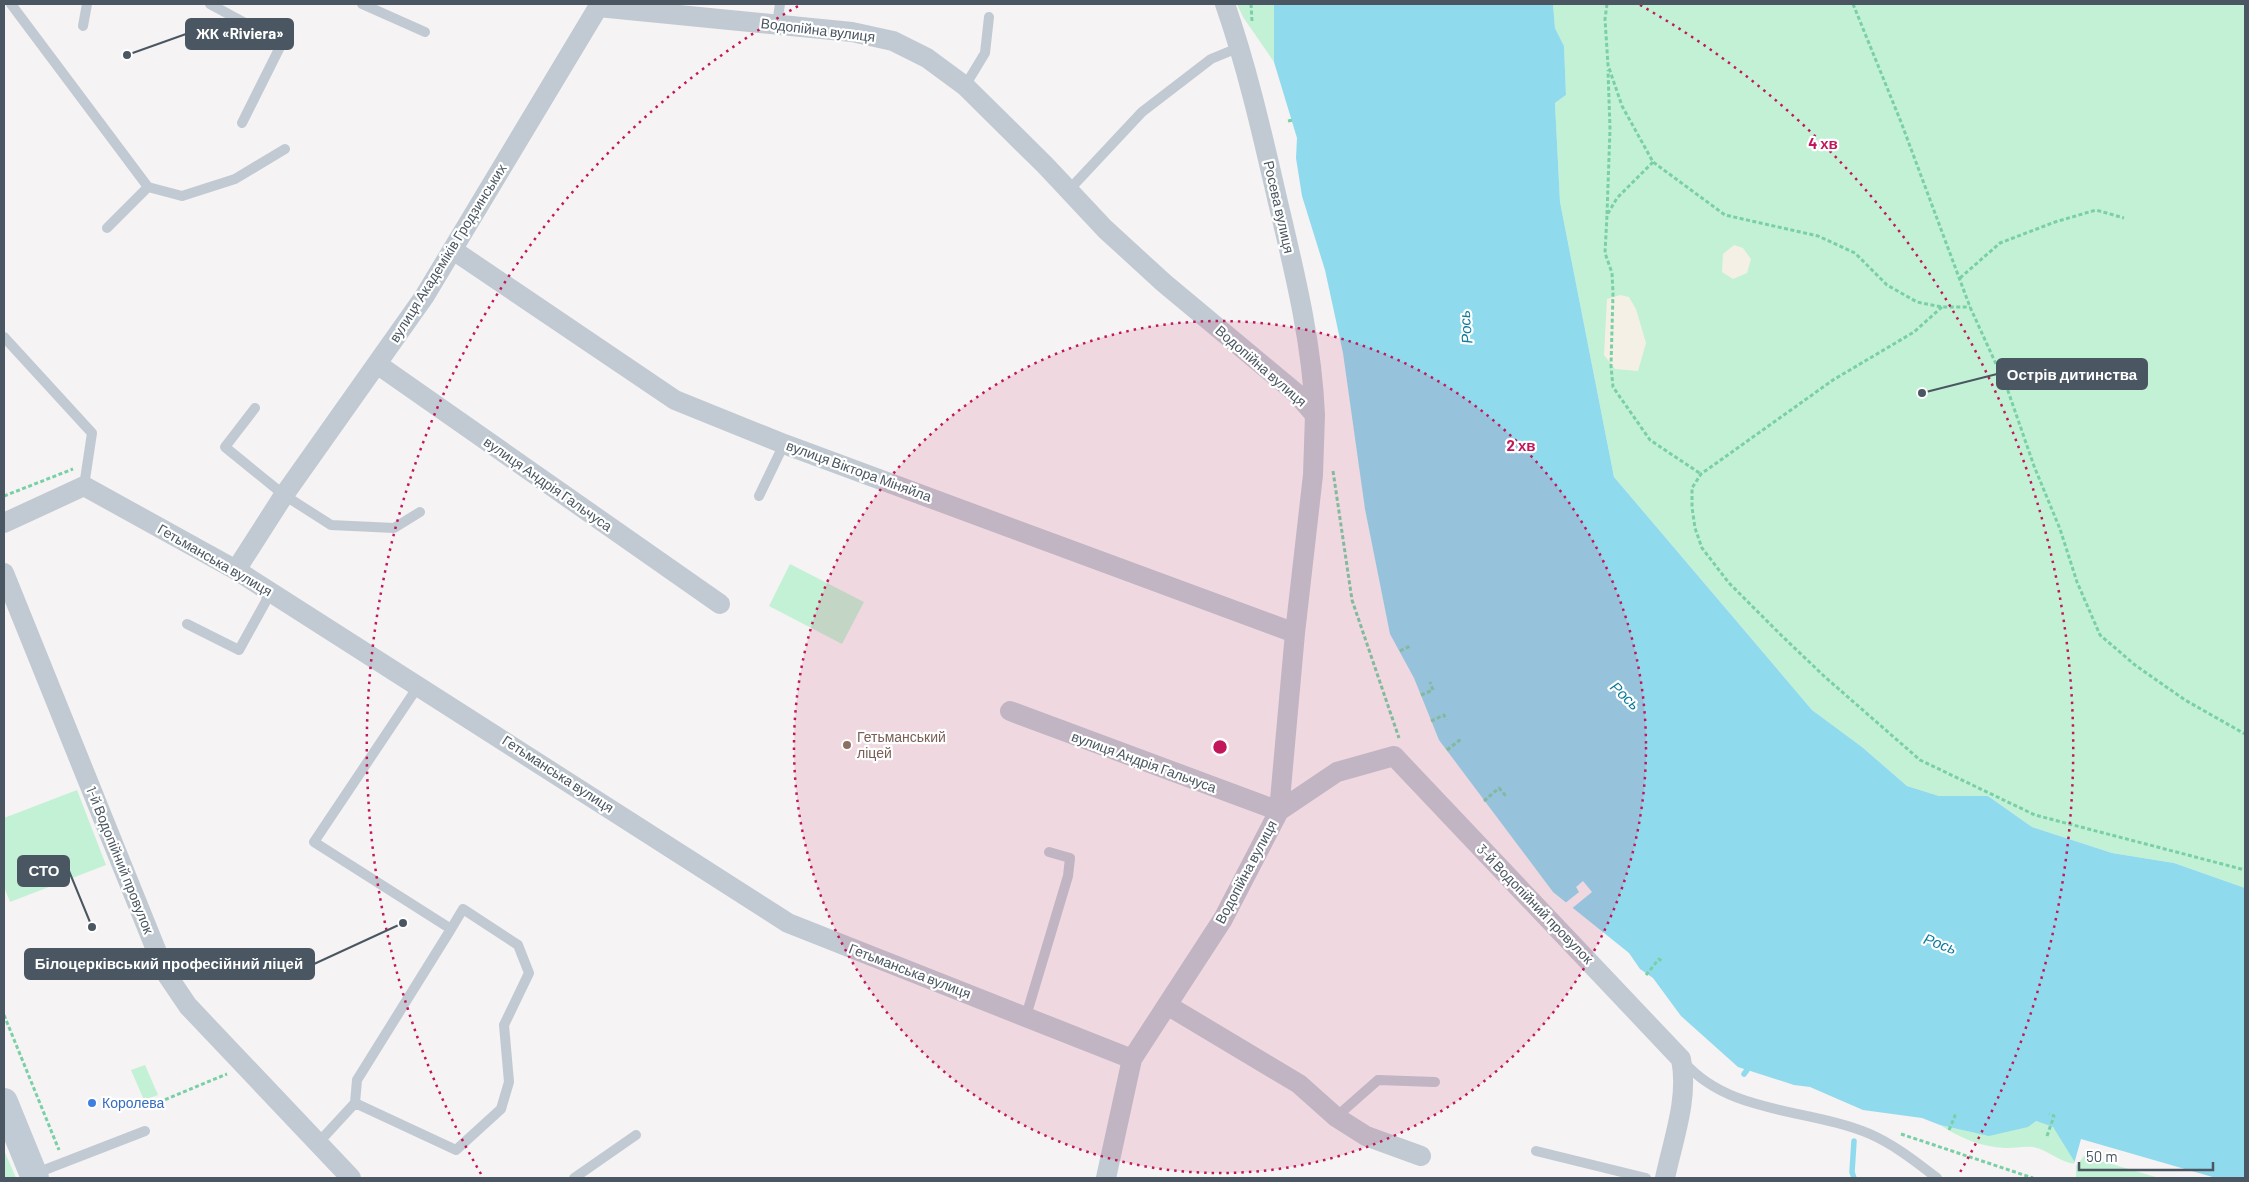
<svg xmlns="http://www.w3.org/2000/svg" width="2249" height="1182" viewBox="0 0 2249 1182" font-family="Barlow,sans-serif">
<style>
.green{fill:#c3f1d5}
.sand{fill:#f5f0e5}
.water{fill:#90daee}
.pier{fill:#f5f3f3}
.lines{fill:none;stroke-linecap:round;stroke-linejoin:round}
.stream{stroke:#90daee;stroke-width:5.5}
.path{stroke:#7ad0a6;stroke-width:3;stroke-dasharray:4 2.5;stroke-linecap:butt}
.lane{stroke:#c1cad2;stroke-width:10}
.street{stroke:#c1cad2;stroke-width:20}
.secondary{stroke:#c1cbd6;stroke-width:28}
.ring{fill:none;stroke:#c2185b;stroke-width:2.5;stroke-dasharray:2.5 5}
.education-dot{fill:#8d6e63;stroke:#fff;stroke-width:2}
.shop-dot{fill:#3f7fe0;stroke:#fff;stroke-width:2}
.labels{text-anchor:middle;stroke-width:4.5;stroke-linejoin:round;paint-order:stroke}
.street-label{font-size:14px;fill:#4a5661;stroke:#fff}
.education-label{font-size:14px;fill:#785e54;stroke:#fff;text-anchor:start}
.shop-label{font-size:14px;fill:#366cbe;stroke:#fff;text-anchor:start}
.water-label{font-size:15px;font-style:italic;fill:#0c7c9b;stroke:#fff}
.centre{fill:#c2185b;stroke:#fff;stroke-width:2.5}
.ring-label{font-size:15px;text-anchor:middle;font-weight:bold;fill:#c2185b;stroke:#fff;stroke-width:4.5;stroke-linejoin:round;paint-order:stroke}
.leader{fill:none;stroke:#4a5661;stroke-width:2}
.callout-dot{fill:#4a5661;stroke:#fff;stroke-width:2}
.callout{fill:#4a5661;stroke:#4a5661;stroke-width:2}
.callout-label{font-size:15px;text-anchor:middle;font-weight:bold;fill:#fff}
</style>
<rect width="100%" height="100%" fill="#f5f3f3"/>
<path class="green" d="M 1237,4 L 1274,4 L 1274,62 L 1243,17 Z
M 1553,4 L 2245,4 L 2245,888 L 2174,863 L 2112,853 L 2032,827 L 1988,796 L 1939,796 L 1907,786 L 1862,747 L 1812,710 L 1614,477 L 1560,202 L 1555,103 L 1566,95 L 1564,46 L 1555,28 Z
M 790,564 L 864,602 L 842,644 L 769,606 Z
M 77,790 L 106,865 L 10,902 L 4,887 L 4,818 Z
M 145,1065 L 158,1095 L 144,1100 L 131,1070 Z
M 2036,1121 L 2053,1127 L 2073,1157 L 2083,1153 L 2168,1178 L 2076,1178 L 2076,1164 C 2060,1163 2049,1150 2033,1147 C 2024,1146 2015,1148 2006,1148 C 1980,1147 1961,1138 1940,1125 L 1976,1133 Z
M 4,1150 L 16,1178 L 4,1178 Z"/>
<path class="sand" d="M 1734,245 L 1743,248 L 1751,259 L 1747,273 L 1733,279 L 1722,272 L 1723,254 Z
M 1620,295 L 1629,297 L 1636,309 L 1646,343 L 1638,371 L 1615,369 L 1604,355 L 1607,299 Z"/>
<path class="water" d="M 1274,4 L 1553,4 L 1555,28 L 1564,46 L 1566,95 L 1555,103 L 1560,202 L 1614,477 L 1812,710 L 1862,747 L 1907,786 L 1939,796 L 1988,796 L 2032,827 L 2112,853 L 2174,863 L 2245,888 L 2245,1178 L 2168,1178 L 2084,1153 L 2076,1164 L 2053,1127 L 2036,1121 L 2028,1127 L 1989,1136 L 1940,1125 L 1922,1118 L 1863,1110 L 1810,1087 L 1794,1085 L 1738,1067 L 1681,1016 L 1653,978 L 1640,969 L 1629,953 L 1553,892 L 1439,740 L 1414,678 L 1390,634 L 1365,509 L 1343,353 L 1325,270 L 1302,196 L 1296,158 L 1297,138 L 1274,62 Z"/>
<path class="pier" d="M 1583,881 L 1592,892 L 1570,910 L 1564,904 L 1579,892 L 1576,887 Z
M 2081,1139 L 2216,1178 L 2159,1178 L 2084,1156 L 2076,1166 L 2074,1164 Z"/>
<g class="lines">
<path class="stream" d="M 1744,1074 L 1747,1070
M 1854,1141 L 1852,1172 L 1854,1178"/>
<path class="path" d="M 1251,4 L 1252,21
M 1607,4 L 1605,19 L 1608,65 L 1622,106 L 1653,162 L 1725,215 L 1818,236 L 1855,253 L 1887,285 L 1917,302 L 1942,307 L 1970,307
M 1853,4 L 1901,122 L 1970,307 L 2007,388 L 2034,466 L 2060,529 L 2077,582 L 2100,635 L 2135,665 L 2185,700 L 2245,734
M 1288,121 L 1294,120
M 1653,162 L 1617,198 L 1607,215 L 1605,253 L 1612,273 L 1613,293 L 1611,366 L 1613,387 L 1650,440 L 1701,474
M 1607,214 L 1610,129 L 1608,70
M 1960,278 L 2000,243 L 2055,222 L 2096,210 L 2124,218
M 1942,307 L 1914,332 L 1833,380 L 1701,474 L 1692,488 L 1692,507 L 1695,528 L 1702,548 L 1729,583 L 1781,635 L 1825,677 L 1920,760 L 2035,815 L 2245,870
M 1333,471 L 1352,600 L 1399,738
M 4,496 L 73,469
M 1400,651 L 1410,646
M 1421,695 L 1433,690 L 1430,682
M 1431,721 L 1444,715 L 1446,720
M 1447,750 L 1461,739
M 1484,801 L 1499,788 L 1506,796
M 1646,975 L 1659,959 L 1663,962
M 4,1015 L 59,1150
M 147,1107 L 227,1074
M 1949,1130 L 1955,1116 L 1952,1114
M 1901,1134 L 2033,1178
M 2047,1136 L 2054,1116 L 2049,1114"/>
<path class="lane" d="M 11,4 L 148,187 L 182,196 L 235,179 L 285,149
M 210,4 L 282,43 L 242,123
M 362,4 L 425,32
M 777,24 L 780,4
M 83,26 L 87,4
M 965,86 L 985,53 L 989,17
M 1068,191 L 1142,112 L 1211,59 L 1240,47
M 107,228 L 148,187
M 4,337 L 92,433 L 84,486
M 255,408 L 225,447 L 284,495 L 331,525 L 394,528 L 420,512
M 759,496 L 784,444
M 187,624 L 239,650 L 271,592
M 1026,1016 L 1068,876 L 1070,858 L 1049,852
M 1684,1062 C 1730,1115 1809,1108 1870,1134 C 1895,1145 1916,1162 1937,1178
M 355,1103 L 456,1150 L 501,1109 L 509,1082 L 504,1025 L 529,973 L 518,945 L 463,909 L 451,929 L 314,842 L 419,685
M 1336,1117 L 1378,1080 L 1435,1082
M 319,1142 L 355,1103 L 357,1080 L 451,929
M 1536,1151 L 1646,1178
M 34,1174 L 145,1131
M 574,1178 L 636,1135"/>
<path class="street" d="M 1225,4 C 1247,67 1262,133 1277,198 C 1294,270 1312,341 1315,415
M 598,7 L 852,32 L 893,41 L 927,58 L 965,86 L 1045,165 L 1105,229 L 1164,283 L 1296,393 L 1315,415 L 1313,475 L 1295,633 L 1279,811 L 1223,919 L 1132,1059 L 1106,1178
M 453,250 L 675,400 L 784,444 L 1295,633
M 377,364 L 720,604
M 4,523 L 84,486 L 236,570 L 788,923 L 1132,1059
M 236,570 L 284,495 L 424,297 L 600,4
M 4,573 L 165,972 L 188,1006 L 351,1178
M 1010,711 L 1279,811 L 1337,772 L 1394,756 L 1681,1059 C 1689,1098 1673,1140 1665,1178
M 1167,1005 L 1299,1084 L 1336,1117 L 1366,1136 L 1421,1156"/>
<path class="secondary" d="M 4,1102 L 35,1178"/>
</g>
<circle cx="1220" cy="747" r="426" fill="#c2185b" fill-opacity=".12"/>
<g class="ring">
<circle cx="1220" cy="747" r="426"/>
<path d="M481 1174A853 853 0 0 1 800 5M1640 5A853 853 0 0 1 1959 1174"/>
</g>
<circle class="education-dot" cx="847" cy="745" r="5"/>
<circle class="shop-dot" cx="92" cy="1103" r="5"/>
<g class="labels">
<g class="street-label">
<text transform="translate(818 30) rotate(7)" y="5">Водопійна вулиця</text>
<text transform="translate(1279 207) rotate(77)" y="5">Росева вулиця</text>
<text transform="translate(448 253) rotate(-58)" y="5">вулиця Академіків Гродзинських</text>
<text transform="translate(1261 366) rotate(41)" y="5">Водопійна вулиця</text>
<text transform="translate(859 471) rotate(20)" y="5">вулиця Віктора Міняйла</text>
<text transform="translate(548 484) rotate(35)" y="5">вулиця Андрія Гальчуса</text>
<text transform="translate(215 560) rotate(30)" y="5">Гетьманська вулиця</text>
<text transform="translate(1144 762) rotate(20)" y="5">вулиця Андрія Гальчуса</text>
<text transform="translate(558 774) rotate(33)" y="5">Гетьманська вулиця</text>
<text transform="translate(120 860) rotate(68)" y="5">1-й Водопійний провулок</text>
<text transform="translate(1246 872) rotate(-62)" y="5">Водопійна вулиця</text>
<text transform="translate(1535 904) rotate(46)" y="5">3-й Водопійний провулок</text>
<text transform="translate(910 971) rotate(21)" y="5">Гетьманська вулиця</text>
</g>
<g class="education-label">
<text x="857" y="742">Гетьманський<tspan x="857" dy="16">ліцей</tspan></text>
</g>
<g class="shop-label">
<text x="102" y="1108">Королева</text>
</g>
<g class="water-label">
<text transform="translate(1466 327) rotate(-95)" y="5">Рось</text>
<text transform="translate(1625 696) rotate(43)" y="5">Рось</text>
<text transform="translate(1940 944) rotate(20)" y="5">Рось</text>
</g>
</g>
<circle cx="1220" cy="747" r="8" class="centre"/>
<g class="ring-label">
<text x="1823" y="149">4 хв</text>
<text x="1521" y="451">2 хв</text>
</g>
<path class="leader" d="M127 55L186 34M1922 393L1997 374M92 927L69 871M403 923L314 964"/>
<g class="callout-dot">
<circle cx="127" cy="55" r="5"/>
<circle cx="1922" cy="393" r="5"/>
<circle cx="92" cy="927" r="5"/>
<circle cx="403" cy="923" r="5"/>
</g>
<g class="callout">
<rect x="186" y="19" width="107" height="30" rx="5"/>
<rect x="1997" y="359" width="150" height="30" rx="5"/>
<rect x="18" y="856" width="51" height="30" rx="5"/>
<rect x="25" y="949" width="289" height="30" rx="5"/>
</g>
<g class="callout-label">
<text x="240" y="39">ЖК «Riviera»</text>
<text x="2072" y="380">Острів дитинства</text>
<text x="44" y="876">СТО</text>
<text x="169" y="969">Білоцерківський професійний ліцей</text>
</g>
<rect width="2249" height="1182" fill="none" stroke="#4a5661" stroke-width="10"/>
<path d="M2079 1162v8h134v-8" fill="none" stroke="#4a5661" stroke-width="2.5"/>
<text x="2086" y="1162" font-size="15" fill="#4a5661" stroke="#ffffff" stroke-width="4" paint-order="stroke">50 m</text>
</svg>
